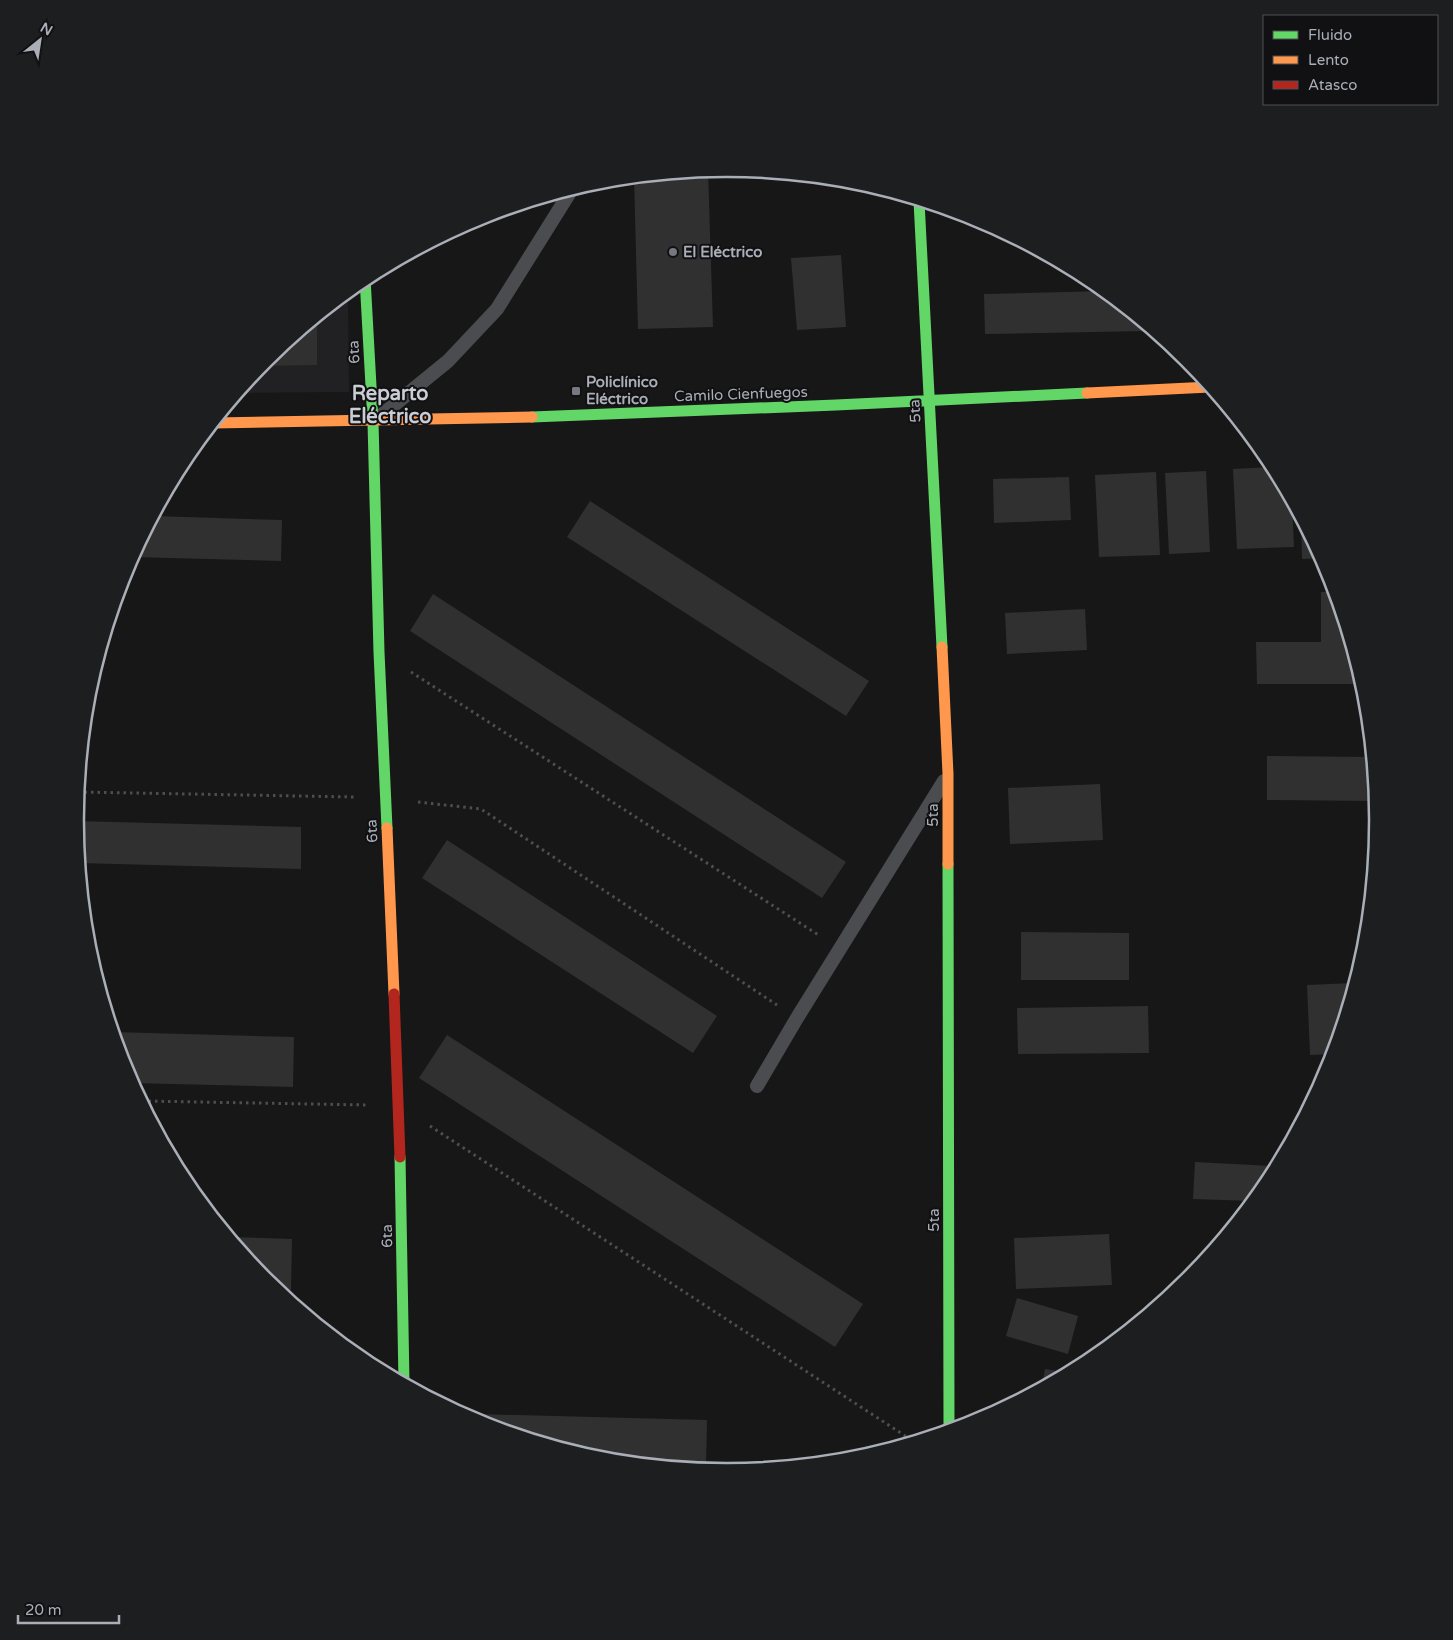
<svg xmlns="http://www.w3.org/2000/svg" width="1453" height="1640" viewBox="0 0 1453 1640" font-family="'Varela Round',sans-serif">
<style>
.built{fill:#212123}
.building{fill:#303031}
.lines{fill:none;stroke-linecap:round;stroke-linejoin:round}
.path{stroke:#4d4e51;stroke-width:3;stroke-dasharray:2.5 4;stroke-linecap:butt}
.lane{stroke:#4b4c50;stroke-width:14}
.fast{stroke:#63d668;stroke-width:11}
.slow{stroke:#ff974d;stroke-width:11}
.jam{stroke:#b3261e;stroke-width:11}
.poi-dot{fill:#76797f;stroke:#111113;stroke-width:2}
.labels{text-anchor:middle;stroke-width:4;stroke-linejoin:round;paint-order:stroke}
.poi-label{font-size:15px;font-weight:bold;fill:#a9aeb7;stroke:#111113;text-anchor:start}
.street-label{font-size:15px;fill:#a9aeb7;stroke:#111113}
.district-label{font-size:20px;font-weight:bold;fill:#cacdd4;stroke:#111113}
.rim{fill:none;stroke:#a9aeb7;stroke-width:2.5}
</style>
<rect width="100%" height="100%" fill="#171717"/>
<path class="built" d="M 348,292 L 349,392 L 238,393 L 266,359 Z"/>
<path class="building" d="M 708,170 L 713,327 L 638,329 L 634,178 Z
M 841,255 L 846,327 L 797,330 L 791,258 Z
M 1104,291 L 1146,326 L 1146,331 L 985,334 L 984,294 Z
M 317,318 L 317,365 L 260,366 L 266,359 Z
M 1273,467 L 1292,502 L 1294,547 L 1237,549 L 1233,469 Z
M 1206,471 L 1210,552 L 1169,554 L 1165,473 Z
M 1156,472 L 1160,555 L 1099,557 L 1095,475 Z
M 1069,477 L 1071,520 L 994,523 L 993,479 Z
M 590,501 L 869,681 L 846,716 L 567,537 Z
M 154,516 L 282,520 L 281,561 L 132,557 Z
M 1301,519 L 1317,550 L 1322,558 L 1302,559 Z
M 1321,592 L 1335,592 L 1358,670 L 1359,684 L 1257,684 L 1256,642 L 1321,642 Z
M 433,594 L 846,862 L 822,898 L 410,631 Z
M 1085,609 L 1087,650 L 1007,654 L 1005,613 Z
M 1267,756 L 1372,757 L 1376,801 L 1267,800 Z
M 1100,784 L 1103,840 L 1010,844 L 1008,788 Z
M 75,821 L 301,827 L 301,869 L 79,863 Z
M 447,840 L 717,1016 L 693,1053 L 422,878 Z
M 1021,932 L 1129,933 L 1129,980 L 1021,980 Z
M 1354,983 L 1333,1054 L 1310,1055 L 1307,985 Z
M 1148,1006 L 1149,1053 L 1018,1054 L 1017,1008 Z
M 113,1032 L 294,1037 L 293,1087 L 132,1083 L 124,1069 Z
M 447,1035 L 863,1304 L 835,1347 L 419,1078 Z
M 1195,1162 L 1274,1166 L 1273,1172 L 1268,1182 L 1252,1201 L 1193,1199 Z
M 1109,1234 L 1112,1285 L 1016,1289 L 1014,1238 Z
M 230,1237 L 292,1239 L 291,1290 L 277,1290 L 266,1280 Z
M 1017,1298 L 1078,1316 L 1068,1354 L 1006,1336 Z
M 1045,1369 L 1068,1373 L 1042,1386 Z
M 476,1414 L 707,1420 L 706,1467 L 672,1466 L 599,1459 L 477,1422 L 476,1421 Z"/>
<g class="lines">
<path class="path" d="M 411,672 L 820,936
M 78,792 L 354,797
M 418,802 L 481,809 L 777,1005
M 142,1101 L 367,1105
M 430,1126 L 913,1441"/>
<path class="lane" d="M 378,418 L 448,361 L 497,309 L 572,189
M 757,1086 L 797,1018 L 944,781"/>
<path class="fast" d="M 919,201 L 942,647
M 365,278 L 373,422 L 379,652 L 387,828
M 532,417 L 836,405 L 1087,393
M 948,864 L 949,1430
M 400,1157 L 404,1383"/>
<path class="slow" d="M 1087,393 L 1210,387
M 214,423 L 532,417
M 942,647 L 948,774 L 948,864
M 387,828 L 394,994"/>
<path class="jam" d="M 394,994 L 400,1157"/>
</g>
<g class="poi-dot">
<circle cx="673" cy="252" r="5"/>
<rect x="571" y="386" width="10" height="10" rx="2.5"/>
</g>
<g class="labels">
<g class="poi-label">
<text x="683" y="257">El Eléctrico</text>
<text x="586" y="387">Policlínico<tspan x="586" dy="17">Eléctrico</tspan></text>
</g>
<g class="street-label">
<text transform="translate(354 352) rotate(-93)" y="5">6ta</text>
<text transform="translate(741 394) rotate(-2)" y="5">Camilo Cienfuegos</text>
<text transform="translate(915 411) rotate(-93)" y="5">5ta</text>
<text transform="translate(933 815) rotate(-90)" y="5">5ta</text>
<text transform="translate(372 831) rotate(-93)" y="5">6ta</text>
<text transform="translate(934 1220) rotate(-90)" y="5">5ta</text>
<text transform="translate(387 1236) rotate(-91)" y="5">6ta</text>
</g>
<g class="district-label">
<text x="390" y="400">Reparto<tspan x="390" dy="23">Eléctrico</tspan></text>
</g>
</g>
<path d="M0 0H1453V1640H0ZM726 177H727A642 642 0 0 1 1369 819V821A642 642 0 0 1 727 1463H726A642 642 0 0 1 84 821V819A642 642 0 0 1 726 177Z" fill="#1d1e20" fill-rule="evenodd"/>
<path class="rim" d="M726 177H727A642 642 0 0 1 1369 819V821A642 642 0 0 1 727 1463H726A642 642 0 0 1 84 821V819A642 642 0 0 1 726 177Z"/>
<rect x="1263" y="15" width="175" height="90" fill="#111113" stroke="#4e5055"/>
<rect x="1273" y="31" width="25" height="8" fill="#63d668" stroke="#4e5055"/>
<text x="1308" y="40" font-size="15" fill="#a9aeb7">Fluido</text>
<rect x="1273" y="56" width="25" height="8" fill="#ff974d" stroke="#4e5055"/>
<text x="1308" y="65" font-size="15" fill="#a9aeb7">Lento</text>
<rect x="1273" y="81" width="25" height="8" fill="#b3261e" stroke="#4e5055"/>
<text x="1308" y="90" font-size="15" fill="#a9aeb7">Atasco</text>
<g transform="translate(40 40) rotate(30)" stroke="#111113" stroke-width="4" paint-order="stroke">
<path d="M0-4L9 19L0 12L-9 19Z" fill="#a9aeb7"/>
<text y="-8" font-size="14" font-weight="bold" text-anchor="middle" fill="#a9aeb7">N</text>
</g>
<path d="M18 1615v8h101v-8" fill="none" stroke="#a9aeb7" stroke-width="2.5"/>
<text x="25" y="1615" font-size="15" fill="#a9aeb7" stroke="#111113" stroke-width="4" paint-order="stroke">20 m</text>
</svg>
